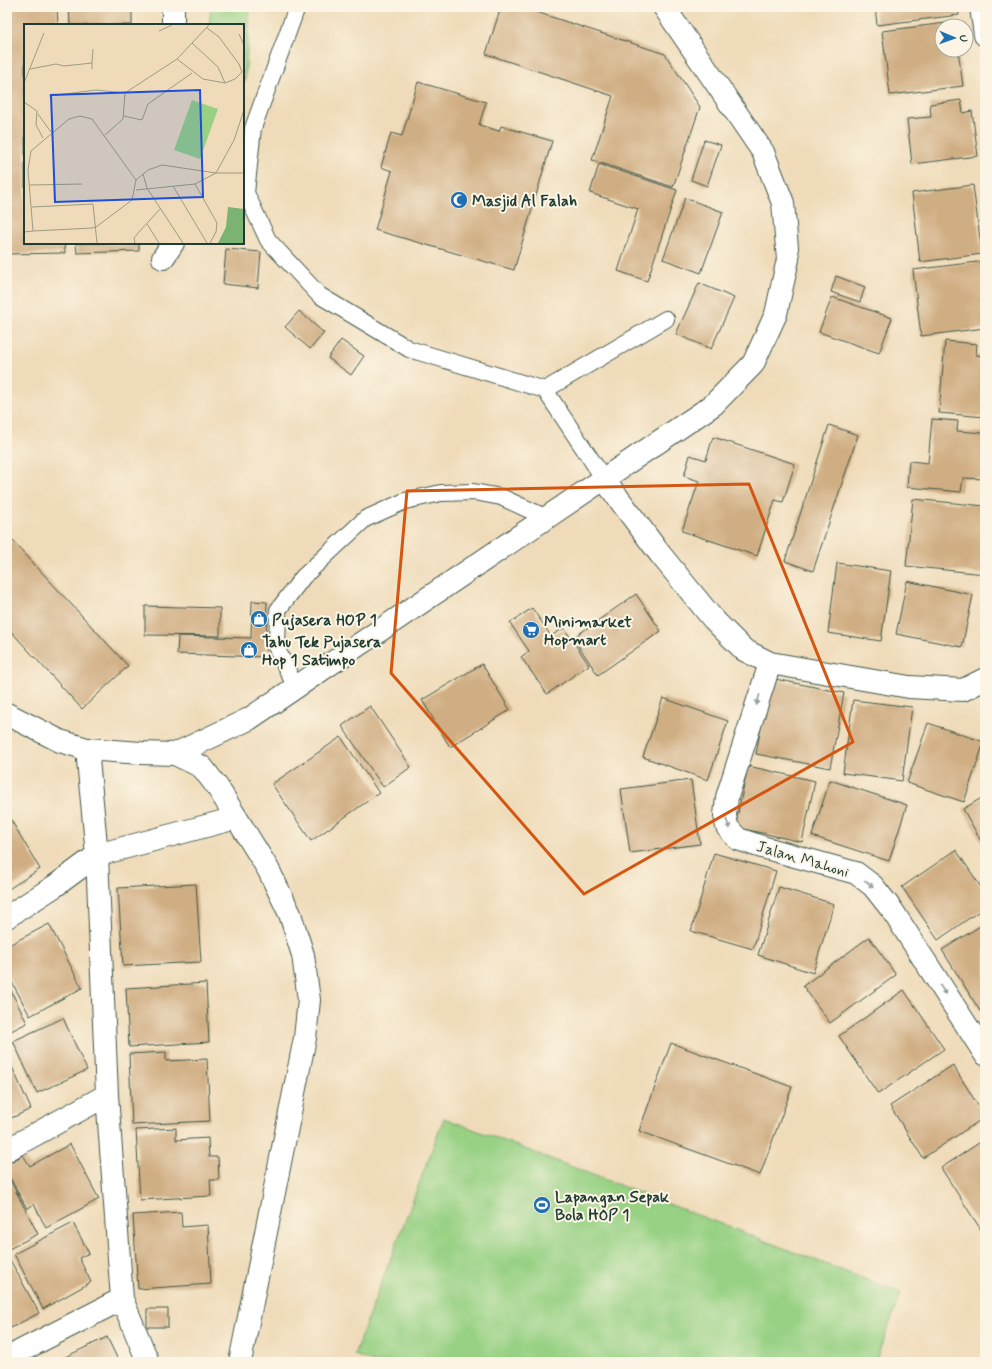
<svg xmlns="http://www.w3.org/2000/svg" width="992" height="1369" viewBox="0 0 992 1369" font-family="Mynerve,sans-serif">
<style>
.green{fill:#98d184;stroke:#5c875c}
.building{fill:#d0ae83}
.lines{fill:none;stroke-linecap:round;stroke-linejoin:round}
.service-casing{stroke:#3e5548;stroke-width:18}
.minor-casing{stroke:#3e5548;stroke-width:24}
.tertiary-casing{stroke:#3e5548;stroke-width:24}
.service{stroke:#fff;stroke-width:16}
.minor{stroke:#fff;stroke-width:22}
.tertiary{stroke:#fff;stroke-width:22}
.oneway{fill:#8f9e9a}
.marked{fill:none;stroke:#d45610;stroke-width:3;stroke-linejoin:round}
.labels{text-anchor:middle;stroke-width:4;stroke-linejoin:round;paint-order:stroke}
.poi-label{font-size:16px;font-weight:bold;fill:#1f3d34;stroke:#fcf5e5;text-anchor:start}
.street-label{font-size:16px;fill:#1f3d34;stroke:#fcf5e5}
.inset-road{fill:none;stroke:#9c9c84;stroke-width:1}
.view{fill:#1d4ed8;fill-opacity:0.15;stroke:#1d4ed8;stroke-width:2}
.inset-edge{fill:none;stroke:#1f3d34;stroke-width:2}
</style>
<rect width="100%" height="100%" fill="#fcf5e5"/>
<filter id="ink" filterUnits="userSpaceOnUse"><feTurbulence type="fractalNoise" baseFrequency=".025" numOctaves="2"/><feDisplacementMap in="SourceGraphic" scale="8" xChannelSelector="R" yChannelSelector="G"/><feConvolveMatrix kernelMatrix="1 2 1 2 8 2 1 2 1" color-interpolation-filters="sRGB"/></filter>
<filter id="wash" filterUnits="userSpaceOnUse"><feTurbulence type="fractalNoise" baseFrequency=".012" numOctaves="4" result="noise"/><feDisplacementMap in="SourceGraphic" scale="16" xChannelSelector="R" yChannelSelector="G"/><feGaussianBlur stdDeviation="0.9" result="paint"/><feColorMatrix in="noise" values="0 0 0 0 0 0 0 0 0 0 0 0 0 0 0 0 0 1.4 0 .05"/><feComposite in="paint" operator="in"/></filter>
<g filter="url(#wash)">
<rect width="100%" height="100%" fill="#efdbb9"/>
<path class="green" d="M 211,7 L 250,8 L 245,82 L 243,82 L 243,25 L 209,25 Z
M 444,1118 L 901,1293 L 875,1362 L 373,1362 L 354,1355 Z"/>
<g id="blocks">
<path class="building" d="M 7,7 L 57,7 L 58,25 L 25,25 L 25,243 L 64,243 L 65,253 L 7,254 Z
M 69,7 L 132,7 L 132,25 L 70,25 Z
M 501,7 L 521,7 L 665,54 L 700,107 L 673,187 L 592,160 L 613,96 L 486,54 Z
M 875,7 L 958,7 L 959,15 L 877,25 Z
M 954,22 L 955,26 L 942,26 L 942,50 L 958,50 L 963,86 L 890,95 L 882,31 Z
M 418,82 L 486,102 L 479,125 L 499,131 L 501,126 L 552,141 L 514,270 L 375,230 L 392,171 L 381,167 L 391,133 L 402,136 Z
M 961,100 L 963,113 L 972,111 L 978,156 L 912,164 L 907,119 L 931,117 L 930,104 Z
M 704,140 L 721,145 L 707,186 L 691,180 Z
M 599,164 L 677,190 L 647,281 L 618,271 L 638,209 L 590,193 Z
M 973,185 L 982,254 L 920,262 L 912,193 Z
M 685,198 L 723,212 L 701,273 L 663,259 Z
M 76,243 L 139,243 L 139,251 L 77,253 Z
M 226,249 L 261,252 L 258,288 L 223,284 Z
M 985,261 L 985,328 L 921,336 L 913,270 Z
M 836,276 L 865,287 L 860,302 L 831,292 Z
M 699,283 L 734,298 L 711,349 L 676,334 Z
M 832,297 L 892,318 L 879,353 L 819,332 Z
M 299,311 L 324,333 L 310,349 L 285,327 Z
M 341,340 L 364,356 L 351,375 L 328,358 Z
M 945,341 L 977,344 L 976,355 L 985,356 L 985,417 L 939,413 Z
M 932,419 L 958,421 L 957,431 L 985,433 L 985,479 L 963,478 L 961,492 L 907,487 L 909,461 L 928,463 Z
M 829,425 L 858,435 L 813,571 L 785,561 Z
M 713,437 L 795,464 L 783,502 L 775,500 L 757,556 L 682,531 L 699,481 L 684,476 L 690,455 L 706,460 Z
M 913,499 L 985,506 L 985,574 L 906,566 Z
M 13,541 L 128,666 L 82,709 L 7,627 L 7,546 Z
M 837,563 L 891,571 L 881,641 L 828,633 Z
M 907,581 L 973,595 L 962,647 L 896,634 Z
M 636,594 L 661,631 L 598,675 L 573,638 Z
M 252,601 L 267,602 L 266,657 L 177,654 L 178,636 L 251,638 Z
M 145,606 L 220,608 L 220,636 L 145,635 Z
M 532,608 L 551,636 L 564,628 L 589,665 L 547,694 L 521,657 L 529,651 L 510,623 Z
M 482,664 L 510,710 L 450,747 L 422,700 Z
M 770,678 L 844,693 L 830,768 L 756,754 Z
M 663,698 L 728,721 L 708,780 L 643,757 Z
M 853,700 L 912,707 L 902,781 L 843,773 Z
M 370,706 L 411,767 L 383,787 L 342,726 Z
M 928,723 L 984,742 L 964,802 L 907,783 Z
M 341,737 L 379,793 L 311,841 L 272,784 Z
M 748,766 L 815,781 L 802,842 L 735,827 Z
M 691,780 L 700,844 L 630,853 L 621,789 Z
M 830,780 L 907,805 L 889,861 L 812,836 Z
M 985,796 L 985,848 L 963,809 Z
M 11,820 L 40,869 L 7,890 L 7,823 Z
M 956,850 L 985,893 L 985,907 L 938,940 L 902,887 Z
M 714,853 L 776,871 L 753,949 L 691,931 Z
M 196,884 L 201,962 L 123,966 L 118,888 Z
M 779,887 L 834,904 L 813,973 L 758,955 Z
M 985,923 L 985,1008 L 980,1011 L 942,950 Z
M 49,924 L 82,988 L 30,1016 L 7,973 L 7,946 Z
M 869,937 L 896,975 L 830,1023 L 803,986 Z
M 7,983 L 27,1023 L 7,1033 Z
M 206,983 L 209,1042 L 129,1047 L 126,988 Z
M 904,990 L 944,1049 L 878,1094 L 839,1036 Z
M 63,1018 L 87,1070 L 37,1093 L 13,1041 Z
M 671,1043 L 792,1087 L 760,1175 L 639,1131 Z
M 166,1052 L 166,1061 L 207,1059 L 210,1121 L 132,1125 L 129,1054 Z
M 7,1056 L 31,1109 L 7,1120 Z
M 953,1065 L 985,1117 L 923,1158 L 890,1106 Z
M 176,1128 L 176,1140 L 208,1138 L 209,1157 L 218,1157 L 219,1180 L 210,1180 L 211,1196 L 140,1200 L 136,1130 Z
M 985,1139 L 985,1236 L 941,1168 Z
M 70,1144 L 99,1199 L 46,1228 L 34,1204 L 27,1209 L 7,1172 L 7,1164 L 23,1155 L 30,1166 Z
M 10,1180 L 38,1234 L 7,1250 L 7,1182 Z
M 181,1212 L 182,1227 L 208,1225 L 211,1284 L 138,1289 L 133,1215 Z
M 73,1223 L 89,1253 L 79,1258 L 91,1282 L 43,1309 L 14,1254 Z
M 7,1256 L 8,1256 L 39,1313 L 7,1330 Z
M 147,1309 L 168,1309 L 168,1327 L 147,1327 Z
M 107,1337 L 119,1362 L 55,1362 Z"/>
</g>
</g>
<g filter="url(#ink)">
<use href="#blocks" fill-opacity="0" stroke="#3e5548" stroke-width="1"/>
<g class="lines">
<defs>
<path id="service" d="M 297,7 L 253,128 L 246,193 L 268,240 L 319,295 L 409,349 L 545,390 L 604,479
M 545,390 L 666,319
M 296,688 L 277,649 L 278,610 L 303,577 L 365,519 L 405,501 L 441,493 L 474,492 L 501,497 L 547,518"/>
<path id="minor" d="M 173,7 L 173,25
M 981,7 L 985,35
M 163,258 L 173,243
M 604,479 L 660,554 L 713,619 L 744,650 L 770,663 L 909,687 L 963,690 L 985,679
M 770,663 L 727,797 L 725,815 L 727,827 L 738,839 L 762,847 L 856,873 L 873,886 L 892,910 L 985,1054
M 87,749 L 97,855 L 107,1095 L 122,1299 L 148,1362
M 175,754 L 249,719 L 713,405 L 753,364 L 776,314 L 788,259 L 783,203 L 763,152 L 664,7
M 7,917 L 55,886 L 97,855 L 236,818
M 7,1150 L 107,1095
M 7,1358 L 122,1299"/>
<path id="tertiary" d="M 7,714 L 60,741 L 87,749 L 141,753 L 175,754 L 202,767 L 218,788 L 268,869 L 290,914 L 303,955 L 309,1000 L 305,1038 L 240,1362"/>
</defs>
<use href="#service" class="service-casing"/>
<use href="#minor" class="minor-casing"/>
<use href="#tertiary" class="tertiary-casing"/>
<use href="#service" class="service"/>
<use href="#minor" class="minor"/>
<use href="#tertiary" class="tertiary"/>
</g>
<defs><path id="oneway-solid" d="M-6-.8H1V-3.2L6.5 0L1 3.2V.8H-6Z"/></defs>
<g class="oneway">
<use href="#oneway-solid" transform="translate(758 700) rotate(108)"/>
<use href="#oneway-solid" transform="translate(728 824) rotate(69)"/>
<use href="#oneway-solid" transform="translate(869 884) rotate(40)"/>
<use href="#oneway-solid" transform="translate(943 990) rotate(57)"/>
</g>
</g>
<path class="marked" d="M 749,484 L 853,742 L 584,894 L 391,673 L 407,491 Z"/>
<defs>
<symbol id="mosque-disc" viewBox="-11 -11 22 22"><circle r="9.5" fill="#1f6fb2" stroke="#fcf5e5"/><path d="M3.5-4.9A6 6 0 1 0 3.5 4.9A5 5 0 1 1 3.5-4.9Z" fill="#fff"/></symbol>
<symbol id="shop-disc" viewBox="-11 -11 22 22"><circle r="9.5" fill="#1f6fb2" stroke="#fcf5e5"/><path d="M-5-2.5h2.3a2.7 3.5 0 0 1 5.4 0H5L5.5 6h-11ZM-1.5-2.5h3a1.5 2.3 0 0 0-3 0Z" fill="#fff"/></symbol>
<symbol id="supermarket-disc" viewBox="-11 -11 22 22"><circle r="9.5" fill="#1f6fb2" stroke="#fcf5e5"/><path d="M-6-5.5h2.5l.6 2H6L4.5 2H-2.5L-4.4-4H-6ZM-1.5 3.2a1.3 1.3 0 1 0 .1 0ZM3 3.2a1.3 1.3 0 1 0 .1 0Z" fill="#fff"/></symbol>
<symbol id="stadium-disc" viewBox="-11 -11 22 22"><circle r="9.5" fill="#1f6fb2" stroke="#fcf5e5"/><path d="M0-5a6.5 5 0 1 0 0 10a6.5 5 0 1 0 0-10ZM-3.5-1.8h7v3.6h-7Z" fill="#fff"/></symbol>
</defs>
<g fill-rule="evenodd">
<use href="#mosque-disc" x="449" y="190" width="20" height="20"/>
<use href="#shop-disc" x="249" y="609" width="20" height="20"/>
<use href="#supermarket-disc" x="521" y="620" width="20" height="20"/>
<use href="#shop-disc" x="239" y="640" width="20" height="20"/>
<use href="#stadium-disc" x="532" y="1195" width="20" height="20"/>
</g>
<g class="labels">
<g class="poi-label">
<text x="472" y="206">Masjid Al Falah</text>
<text x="272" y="625">Pujasera HOP 1</text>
<text x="544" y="627">Minimarket<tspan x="544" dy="18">Hopmart</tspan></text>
<text x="262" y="647">Tahu Tek Pujasera<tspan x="262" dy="18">Hop 1 Satimpo</tspan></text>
<text x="555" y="1202">Lapangan Sepak<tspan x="555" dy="18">Bola HOP 1</tspan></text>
</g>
<g class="street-label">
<text transform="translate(803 858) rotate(16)" y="6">Jalan Mahoni</text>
</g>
</g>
<g transform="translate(24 24)">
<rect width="220" height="220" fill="#efdbb9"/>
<path d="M 168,76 L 194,85 L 176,135 L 150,126 Z" fill="#98d184"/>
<path d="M 204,183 L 220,185 L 220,219 L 194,219 L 202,203 Z" fill="#7ab372"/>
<path class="inset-road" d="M 135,7 L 148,1M 215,10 L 220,21M 168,19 L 194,43 L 201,59M 153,35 L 179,55 L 201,59 L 211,55 L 218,48 L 215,40 L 195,13 L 183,4M 68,39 L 69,25M 6,45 L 32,40 L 40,42 L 68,39 L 68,45M 0,59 L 20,9M 25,72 L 72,66 L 101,69M 0,78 L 13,87 L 12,101 L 19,114M 14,90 L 27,108M 100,92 L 118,96 L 124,80 L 168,49M 81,111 L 99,95 L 101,69 L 153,35 L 185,1M 119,150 L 123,164 L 159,219M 112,156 L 124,146 L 138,141 L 192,149 L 220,149M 171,160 L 193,199 L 192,208 L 186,219M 6,161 L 58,160M 149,162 L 183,219M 112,166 L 171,160 L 192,149 L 210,116 L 220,86M 8,183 L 69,180 L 73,219M 123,200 L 135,219M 0,208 L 9,207 L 68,204 L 72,203 L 108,176 L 112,156 L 68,95 L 56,92 L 45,95 L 7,127 L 4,146 L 9,207M 111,219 L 110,214 L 114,209 L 137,184"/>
<path class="view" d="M 176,66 L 179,173 L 31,178 L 27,71 Z"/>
<rect width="220" height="220" class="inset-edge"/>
</g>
<rect width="992" height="1369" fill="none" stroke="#fcf5e5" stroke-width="24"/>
<g transform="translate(954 38) rotate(92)"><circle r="19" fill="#fcf5e5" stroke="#a4ab9e"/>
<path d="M0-3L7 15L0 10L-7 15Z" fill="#1f6fb2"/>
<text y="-6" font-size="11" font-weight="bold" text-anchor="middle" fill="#1f3d34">U</text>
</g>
</svg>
